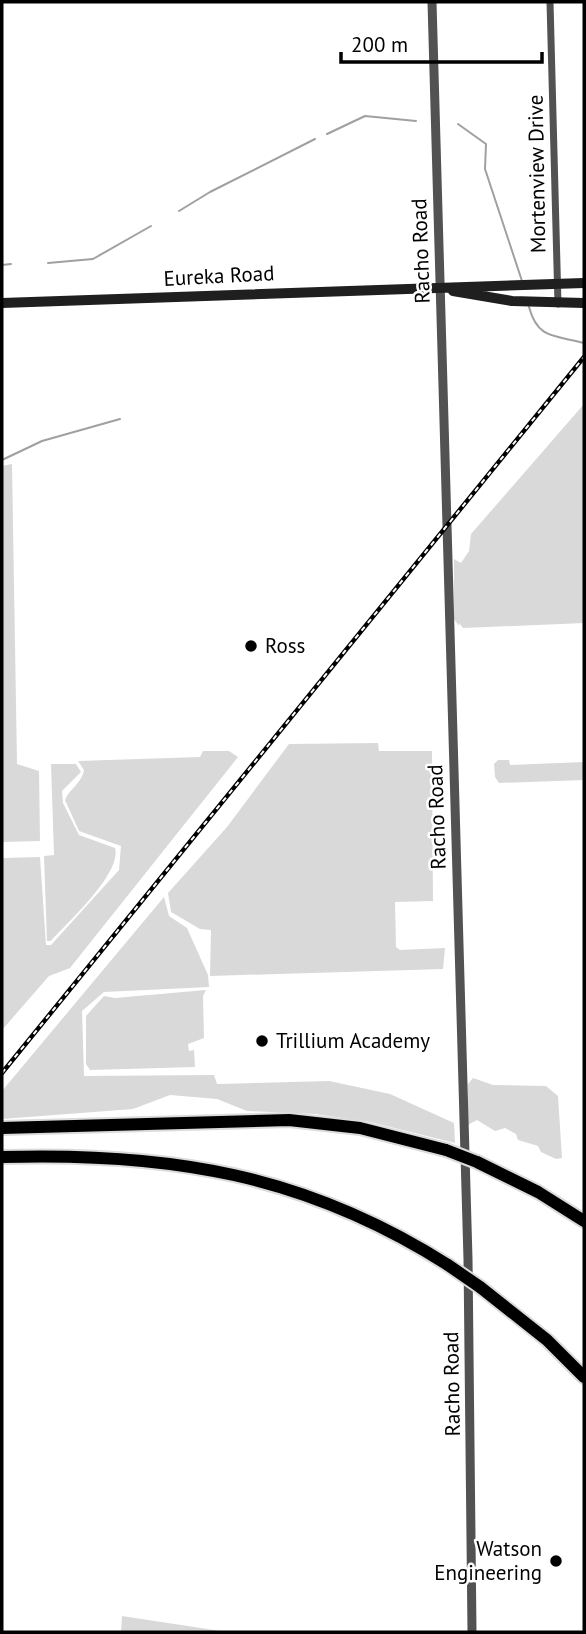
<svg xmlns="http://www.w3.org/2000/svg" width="586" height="1634" viewBox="0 0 586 1634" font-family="'PT Sans',sans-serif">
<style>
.green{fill:#d9d9d9}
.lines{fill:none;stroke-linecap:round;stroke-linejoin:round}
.stream{stroke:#a0a0a0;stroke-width:2}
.motorway-casing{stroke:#dbdbdb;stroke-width:16}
.minor{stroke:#525252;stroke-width:7}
.tertiary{stroke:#525252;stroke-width:9}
.secondary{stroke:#1f1f1f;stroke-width:10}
.motorway{stroke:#000;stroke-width:12}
.rail-casing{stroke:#000;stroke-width:4.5}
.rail{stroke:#fff;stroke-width:2;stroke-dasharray:5;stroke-linecap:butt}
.motorway-bridge-casing{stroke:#dbdbdb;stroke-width:16;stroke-linecap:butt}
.motorway-bridge{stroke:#000;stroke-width:12}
.poi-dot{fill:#000;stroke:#fff;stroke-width:2.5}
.labels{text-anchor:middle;stroke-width:5;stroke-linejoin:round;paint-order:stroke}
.street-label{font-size:21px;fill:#000;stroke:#fff}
.poi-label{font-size:21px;fill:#000;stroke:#fff;text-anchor:start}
</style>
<rect width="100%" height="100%" fill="#fff"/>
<path class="green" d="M 584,404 L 584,623 L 463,628 L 459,623 L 459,626 L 454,619 L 454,559 L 461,563 L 469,551 L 471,534 Z
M 12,464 L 17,764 L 39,771 L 40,841 L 2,842 L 2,466 Z
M 378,743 L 379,751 L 432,751 L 433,901 L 395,902 L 396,947 L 400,950 L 445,948 L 443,969 L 210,976 L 211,930 L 200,929 L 171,912 L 168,893 L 227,827 L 289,744 Z
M 203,751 L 229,751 L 238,757 L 70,968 L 49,976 L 2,1030 L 2,858 L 40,857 L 46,945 L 51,945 L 119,870 L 121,846 L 79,831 L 65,800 C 70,788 82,783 84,770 L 78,761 L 200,757 Z
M 498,760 L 509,760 L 510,765 L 584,762 L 584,780 L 499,783 L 495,777 L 494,764 Z
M 51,764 L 76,764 L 81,772 L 62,791 L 63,803 L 79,835 L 115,848 C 122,873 69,921 51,941 L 47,941 L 44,856 L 54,855 Z
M 164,897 L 169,916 L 187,928 L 208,975 L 209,987 L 104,992 L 82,1011 L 84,1076 L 214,1075 L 217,1084 L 329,1081 L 390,1094 L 454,1123 L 455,1143 L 370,1122 L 315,1114 L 247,1111 L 217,1099 L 170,1095 L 133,1109 L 2,1119 L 2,1091 Z
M 206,990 L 203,996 L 204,1038 L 188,1044 L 189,1051 L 194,1050 L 195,1067 L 90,1070 L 86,1064 L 86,1016 L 104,996 L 115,998 Z
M 473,1078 L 493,1085 L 546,1086 L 558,1096 L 562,1158 L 556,1159 L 541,1152 L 538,1146 L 518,1140 L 516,1134 L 505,1128 L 495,1131 L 477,1120 L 468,1125 L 468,1084 Z
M 122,1616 L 227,1632 L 121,1632 Z"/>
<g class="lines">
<path class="stream" d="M 458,124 L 486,144 L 485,169 L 522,281
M 327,134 L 365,116 L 416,121
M 179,211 L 210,192 L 315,139
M 48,263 L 93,259 L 151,226
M 2,265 L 11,264
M 529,307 C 538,340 555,335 584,343
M 2,460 L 42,441 L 120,419"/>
<defs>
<path id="motorway" d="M 2,1128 L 289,1120 L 360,1128 L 446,1150
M 2,1157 C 168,1152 305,1174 448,1265
M 477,1162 L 538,1192 L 584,1221
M 480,1287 L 547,1340 L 584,1377"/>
</defs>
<use href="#motorway" class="motorway-casing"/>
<path class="minor" d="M 550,2 L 558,304"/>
<path class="tertiary" d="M 432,2 L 468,1259 L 472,1632"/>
<path class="secondary" d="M 453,291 L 512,301 L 584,303
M 2,303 L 584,283"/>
<use href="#motorway" class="motorway"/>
<defs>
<path id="rail" d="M 2,1073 L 584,357"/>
</defs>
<use href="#rail" class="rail-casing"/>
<use href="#rail" class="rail"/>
<defs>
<path id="motorway-bridge" d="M 446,1150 L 477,1162
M 448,1265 L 480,1287"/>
</defs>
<use href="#motorway-bridge" class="motorway-bridge-casing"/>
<use href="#motorway-bridge" class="motorway-bridge"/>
</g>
<g class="poi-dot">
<circle cx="251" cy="646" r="7"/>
<circle cx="262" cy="1041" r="7"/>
<circle cx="556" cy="1561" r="7"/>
</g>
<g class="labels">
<g class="street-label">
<text transform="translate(537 174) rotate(-91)" y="7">Mortenview Drive</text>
<text transform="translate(421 251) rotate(-92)" y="7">Racho Road</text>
<text transform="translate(219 276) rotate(-3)" y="7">Eureka Road</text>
<text transform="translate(437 817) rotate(-92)" y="7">Racho Road</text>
<text transform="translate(452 1384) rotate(-91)" y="7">Racho Road</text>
</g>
<g class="poi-label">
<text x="265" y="653">Ross</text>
<text x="276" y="1048">Trillium Academy</text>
<text x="542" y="1556" text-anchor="end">Watson<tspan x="542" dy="24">Engineering</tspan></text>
</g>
</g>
<rect width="586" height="1634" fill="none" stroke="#000000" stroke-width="7"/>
<path d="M341 52v10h201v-10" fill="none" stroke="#000000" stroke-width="3.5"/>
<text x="351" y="52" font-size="21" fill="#000000" stroke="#ffffff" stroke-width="5" paint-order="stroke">200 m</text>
</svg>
